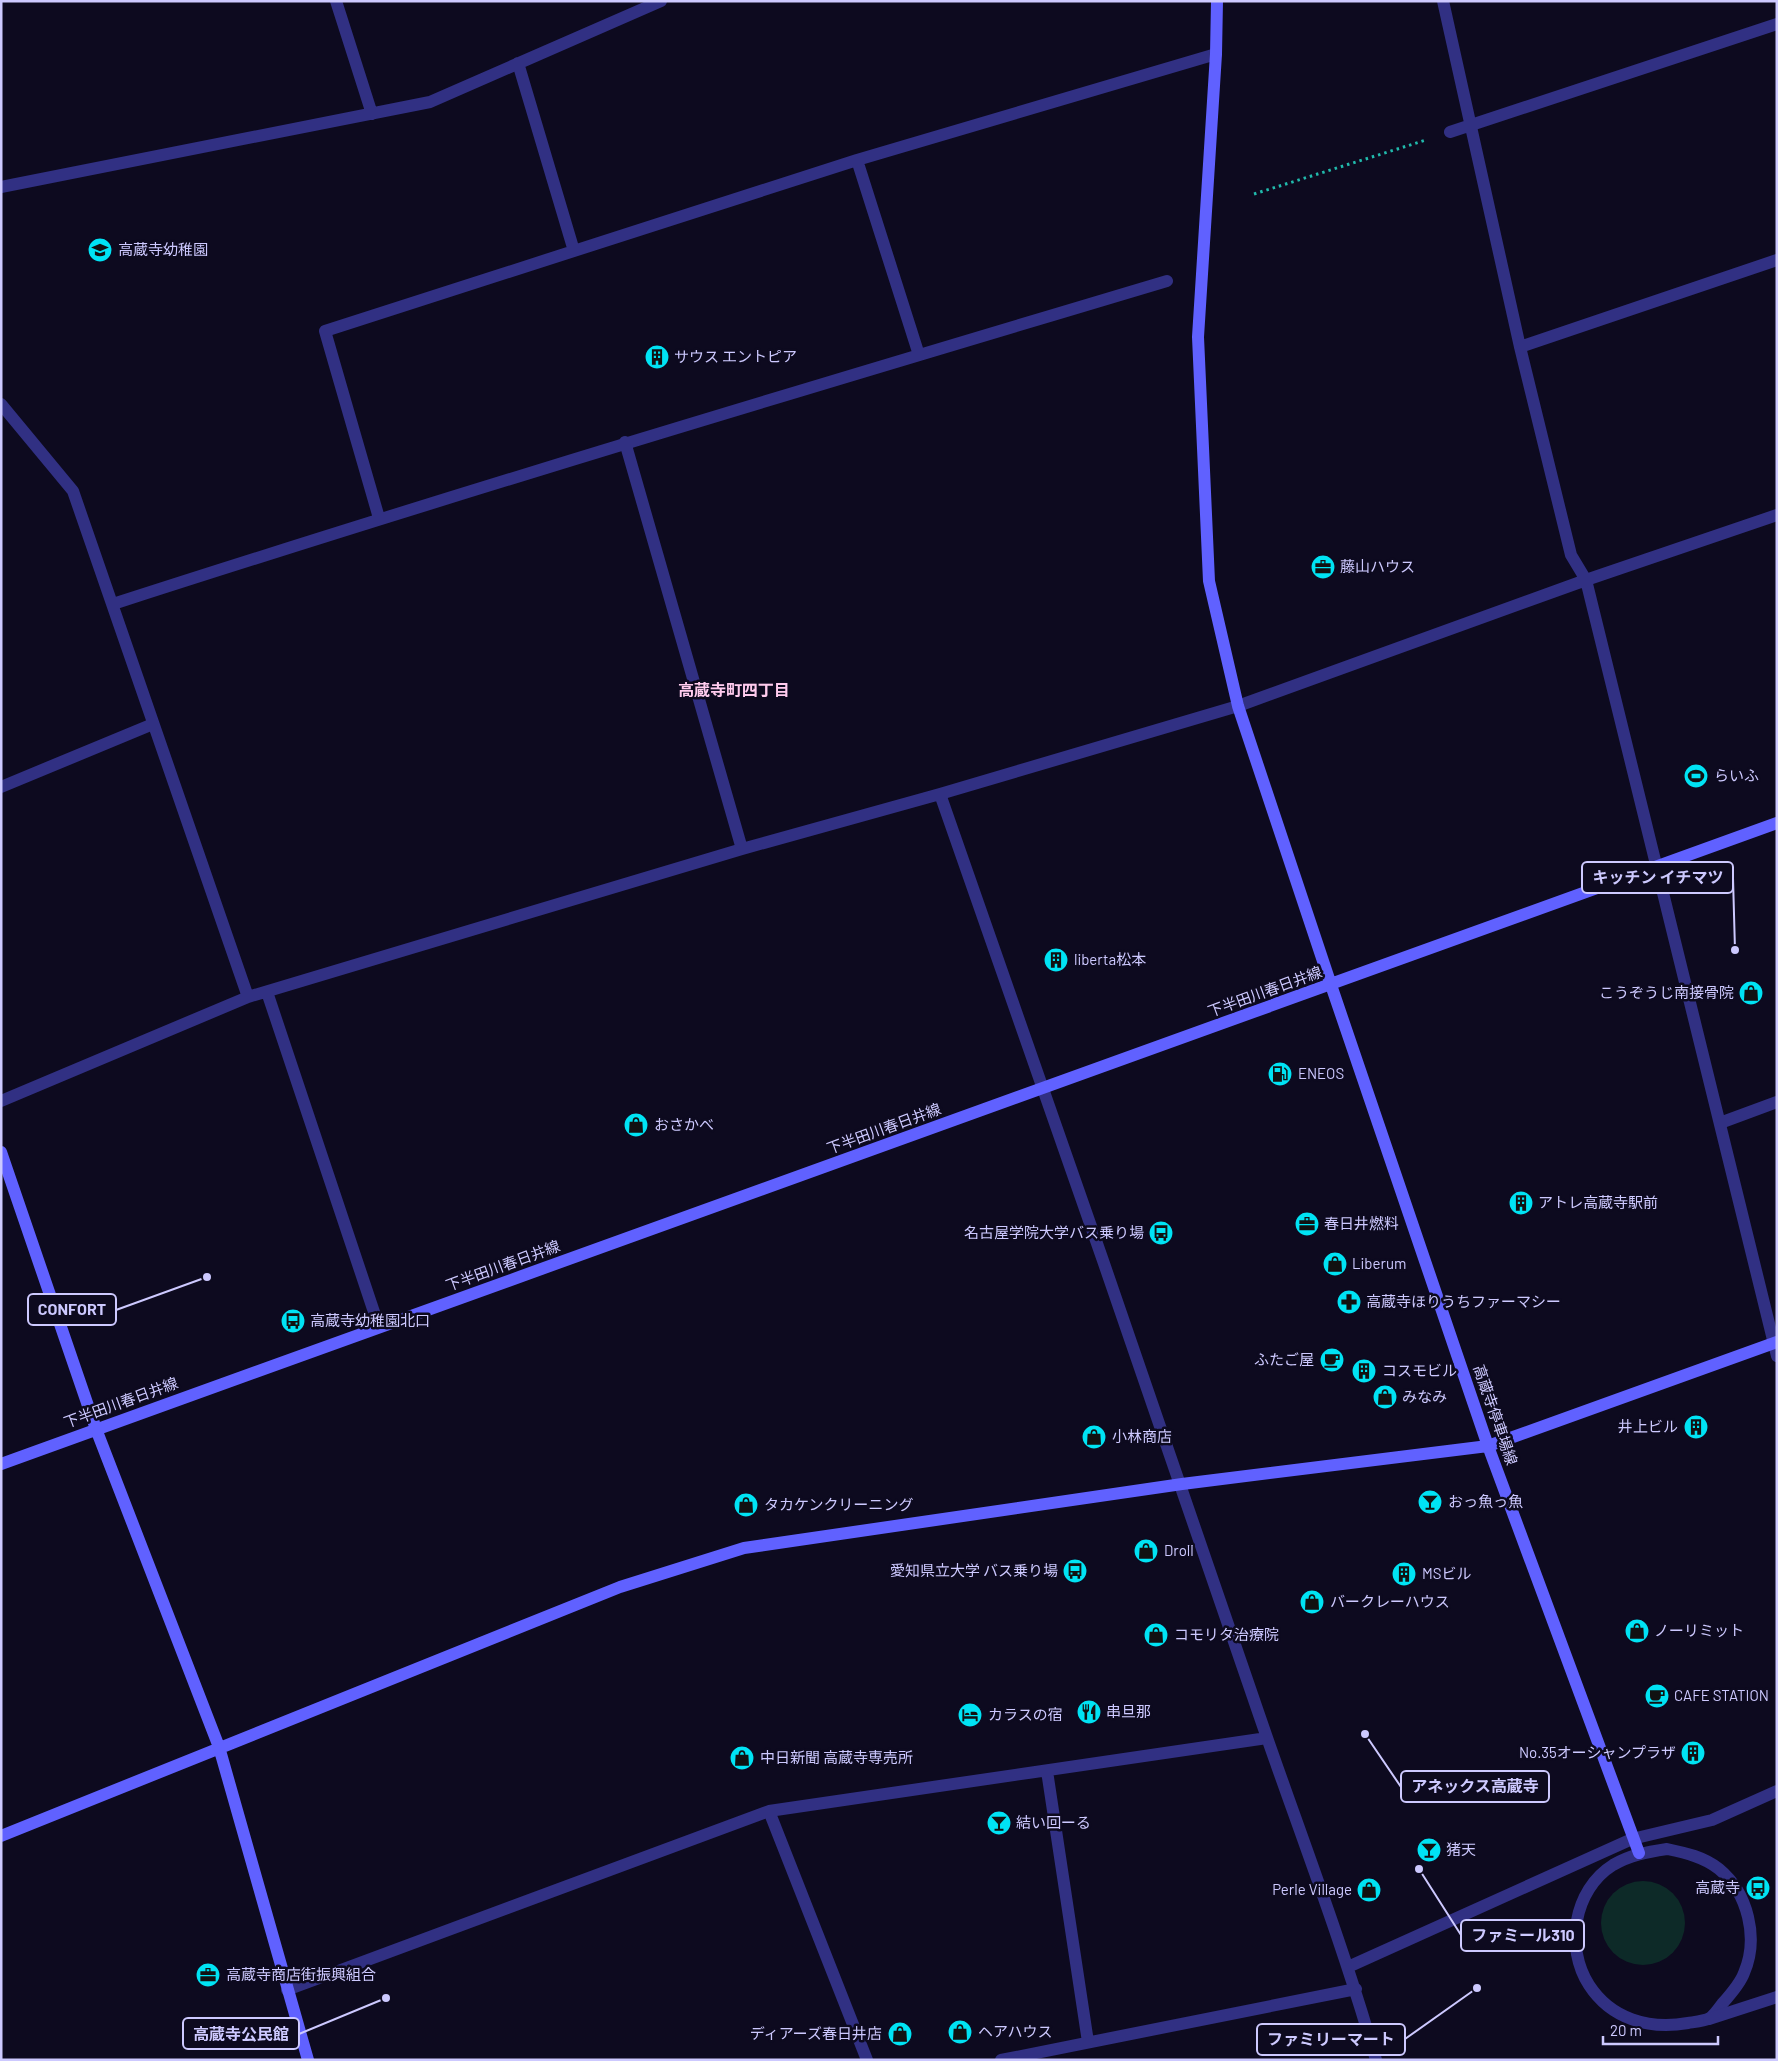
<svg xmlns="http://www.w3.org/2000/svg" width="1778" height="2061" viewBox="0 0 1778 2061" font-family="Barlow,'Noto Sans JP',sans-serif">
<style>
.green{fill:#0d2a28}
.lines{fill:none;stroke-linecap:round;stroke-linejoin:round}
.path{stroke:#21baac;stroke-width:3;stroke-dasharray:2.5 4;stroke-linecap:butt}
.lane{stroke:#313083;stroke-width:12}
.street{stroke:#313083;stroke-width:12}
.secondary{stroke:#6061ff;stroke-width:12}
.labels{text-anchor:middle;stroke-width:5;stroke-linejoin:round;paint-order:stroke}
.poi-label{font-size:15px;fill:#cdc9ff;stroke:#0d0a1f;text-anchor:start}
.street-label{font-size:15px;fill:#cdc9ff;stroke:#0d0a1f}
.neighbourhood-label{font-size:16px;font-weight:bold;fill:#ffcbee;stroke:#0d0a1f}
.leader{fill:none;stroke:#cdc9ff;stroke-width:2}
.callout-dot{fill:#cdc9ff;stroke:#0d0a1f;stroke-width:2}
.callout{fill:#0d0a1f;stroke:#cdc9ff;stroke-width:2}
.callout-label{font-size:16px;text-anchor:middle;font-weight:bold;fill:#cdc9ff}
</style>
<rect width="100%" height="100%" fill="#0d0a1f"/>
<path class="green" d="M1601 1923a42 42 0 1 1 84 0a42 42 0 1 1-84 0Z"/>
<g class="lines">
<path class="path" d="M 1254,194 L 1426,140"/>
<path class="lane" d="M 1667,1849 C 1686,1853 1704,1857 1719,1869 C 1748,1893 1759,1938 1744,1973 C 1740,1984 1730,1995 1722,2004 C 1719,2008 1715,2014 1710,2018 C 1705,2021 1694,2022 1688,2023 C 1649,2030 1611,2019 1589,1985 C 1565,1948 1573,1890 1613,1865 C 1630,1855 1647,1852 1667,1849 Z"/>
<path class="street" d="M 336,1 L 372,114
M 1443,1 L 1520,347 L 1571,555 L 1586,580 L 1777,1356
M 518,63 L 574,251
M 1450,132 L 1777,24
M 857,160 L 919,355
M 1,187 L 430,102 L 661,1
M 1520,347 L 1777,260
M 1,404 L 73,491 L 248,997
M 625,442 L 742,849
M 379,518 L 325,331 L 857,160 L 1216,54
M 113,604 C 463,491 815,386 1167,281
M 1,787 L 153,724
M 940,794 C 1045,1095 1151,1395 1253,1697 C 1294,1818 1341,1937 1376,2060
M 267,992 L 379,1327
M 1,1101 L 248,997 L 742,849 L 940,794 L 1238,706 L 1586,580 L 1777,515
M 1720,1123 L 1777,1102
M 1047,1771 L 1088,2042
M 769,1811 L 867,2060
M 1348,1967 L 1632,1839 L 1712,1820 L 1777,1791
M 287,1990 L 769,1811 L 1267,1738
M 1709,2019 L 1777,1997
M 1001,2060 L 1356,1989"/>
<path class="secondary" d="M 1217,1 L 1216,54 L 1198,337 L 1209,581 L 1238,706 L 1331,985 L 1488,1446 L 1639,1853
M 1,1152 L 96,1429 L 219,1747 L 308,2060
M 1,1464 L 1777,823
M 1,1836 L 620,1587 L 744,1548 L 1182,1484 L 1488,1446 L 1777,1342"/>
</g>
<defs>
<symbol id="school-disc" viewBox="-11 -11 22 22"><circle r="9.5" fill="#00e3f4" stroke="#0d0a1f"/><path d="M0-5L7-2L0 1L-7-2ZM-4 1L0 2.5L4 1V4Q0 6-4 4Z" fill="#111"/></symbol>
<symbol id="building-disc" viewBox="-11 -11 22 22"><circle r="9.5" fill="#00e3f4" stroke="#0d0a1f"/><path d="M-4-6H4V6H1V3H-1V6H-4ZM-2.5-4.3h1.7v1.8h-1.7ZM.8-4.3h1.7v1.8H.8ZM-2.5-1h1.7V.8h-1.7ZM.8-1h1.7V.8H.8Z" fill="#111"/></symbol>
<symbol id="office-disc" viewBox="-11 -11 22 22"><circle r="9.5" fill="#00e3f4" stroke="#0d0a1f"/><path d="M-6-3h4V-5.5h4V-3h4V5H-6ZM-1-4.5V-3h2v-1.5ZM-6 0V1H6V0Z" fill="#111"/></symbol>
<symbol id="stadium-disc" viewBox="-11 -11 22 22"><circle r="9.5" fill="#00e3f4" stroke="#0d0a1f"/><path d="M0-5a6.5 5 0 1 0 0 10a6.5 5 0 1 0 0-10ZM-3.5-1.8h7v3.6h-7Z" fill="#111"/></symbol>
<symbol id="shop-disc" viewBox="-11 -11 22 22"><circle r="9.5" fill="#00e3f4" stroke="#0d0a1f"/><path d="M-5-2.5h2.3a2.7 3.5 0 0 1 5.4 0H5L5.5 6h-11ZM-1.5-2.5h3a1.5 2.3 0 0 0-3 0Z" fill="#111"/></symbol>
<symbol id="fuel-disc" viewBox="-11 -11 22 22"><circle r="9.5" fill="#00e3f4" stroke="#0d0a1f"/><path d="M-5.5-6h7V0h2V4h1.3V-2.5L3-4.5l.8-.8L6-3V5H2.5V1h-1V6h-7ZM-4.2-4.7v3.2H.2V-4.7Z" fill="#111"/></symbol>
<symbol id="bus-disc" viewBox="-11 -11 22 22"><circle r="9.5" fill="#00e3f4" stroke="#0d0a1f"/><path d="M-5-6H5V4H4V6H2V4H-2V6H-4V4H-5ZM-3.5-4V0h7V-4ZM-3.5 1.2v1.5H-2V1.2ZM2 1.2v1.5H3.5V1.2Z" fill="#111"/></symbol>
<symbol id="pharmacy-disc" viewBox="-11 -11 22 22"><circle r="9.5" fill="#00e3f4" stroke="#0d0a1f"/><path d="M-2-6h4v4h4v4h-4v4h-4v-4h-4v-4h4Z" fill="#111"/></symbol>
<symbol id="cafe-disc" viewBox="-11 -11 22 22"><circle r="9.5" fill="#00e3f4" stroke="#0d0a1f"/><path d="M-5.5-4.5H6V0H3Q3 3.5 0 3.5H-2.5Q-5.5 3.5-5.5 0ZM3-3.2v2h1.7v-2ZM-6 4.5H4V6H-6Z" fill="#111"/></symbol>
<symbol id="bar-disc" viewBox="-11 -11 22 22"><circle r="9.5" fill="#00e3f4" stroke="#0d0a1f"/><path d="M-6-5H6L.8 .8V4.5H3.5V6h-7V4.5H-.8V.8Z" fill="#111"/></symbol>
<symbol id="restaurant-disc" viewBox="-11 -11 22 22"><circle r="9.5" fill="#00e3f4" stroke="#0d0a1f"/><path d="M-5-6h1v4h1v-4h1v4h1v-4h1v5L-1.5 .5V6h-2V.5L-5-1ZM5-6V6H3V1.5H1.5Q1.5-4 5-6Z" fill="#111"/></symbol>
<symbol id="hotel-disc" viewBox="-11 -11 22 22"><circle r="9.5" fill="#00e3f4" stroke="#0d0a1f"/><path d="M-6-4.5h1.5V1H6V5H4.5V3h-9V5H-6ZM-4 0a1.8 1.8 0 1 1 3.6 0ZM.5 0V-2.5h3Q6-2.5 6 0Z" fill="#111"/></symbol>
</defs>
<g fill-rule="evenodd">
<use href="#school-disc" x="86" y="236" width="28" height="28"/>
<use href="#building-disc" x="643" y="343" width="28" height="28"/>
<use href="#office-disc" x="1309" y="553" width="28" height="28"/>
<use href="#stadium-disc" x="1682" y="762" width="28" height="28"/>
<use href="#building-disc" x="1042" y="946" width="28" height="28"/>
<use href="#shop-disc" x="1737" y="979" width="28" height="28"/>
<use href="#fuel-disc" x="1266" y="1060" width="28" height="28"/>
<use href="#shop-disc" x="622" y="1111" width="28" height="28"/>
<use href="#building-disc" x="1507" y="1189" width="28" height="28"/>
<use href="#office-disc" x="1293" y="1210" width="28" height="28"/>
<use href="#bus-disc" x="1147" y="1219" width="28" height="28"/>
<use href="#shop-disc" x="1321" y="1250" width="28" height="28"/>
<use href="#pharmacy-disc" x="1335" y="1288" width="28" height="28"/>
<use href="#bus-disc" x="279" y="1307" width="28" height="28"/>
<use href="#cafe-disc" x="1318" y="1346" width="28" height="28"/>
<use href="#building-disc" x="1350" y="1357" width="28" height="28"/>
<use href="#shop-disc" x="1371" y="1383" width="28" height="28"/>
<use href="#building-disc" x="1682" y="1413" width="28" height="28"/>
<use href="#shop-disc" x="1080" y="1423" width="28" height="28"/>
<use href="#bar-disc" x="1416" y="1488" width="28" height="28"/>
<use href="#shop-disc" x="732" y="1491" width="28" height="28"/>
<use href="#shop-disc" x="1132" y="1537" width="28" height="28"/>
<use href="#bus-disc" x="1061" y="1557" width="28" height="28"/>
<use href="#building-disc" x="1390" y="1560" width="28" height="28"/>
<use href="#shop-disc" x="1298" y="1588" width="28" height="28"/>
<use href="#shop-disc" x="1623" y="1617" width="28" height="28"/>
<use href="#shop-disc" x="1142" y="1621" width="28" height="28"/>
<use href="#cafe-disc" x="1643" y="1682" width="28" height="28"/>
<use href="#restaurant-disc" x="1075" y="1698" width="28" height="28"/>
<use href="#hotel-disc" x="956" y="1701" width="28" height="28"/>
<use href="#building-disc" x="1679" y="1739" width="28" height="28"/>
<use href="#shop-disc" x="728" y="1744" width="28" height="28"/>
<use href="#bar-disc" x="985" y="1809" width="28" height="28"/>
<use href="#bar-disc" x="1415" y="1836" width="28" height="28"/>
<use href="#bus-disc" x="1744" y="1874" width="28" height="28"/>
<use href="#shop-disc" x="1355" y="1876" width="28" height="28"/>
<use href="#office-disc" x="194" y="1961" width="28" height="28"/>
<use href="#shop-disc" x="946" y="2018" width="28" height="28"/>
<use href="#shop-disc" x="886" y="2020" width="28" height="28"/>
</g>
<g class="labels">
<g class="poi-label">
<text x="118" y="255">高蔵寺幼稚園</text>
<text x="674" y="362">サウス エントピア</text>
<text x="1340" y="572">藤山ハウス</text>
<text x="1714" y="781">らいふ</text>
<text x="1074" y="965">liberta松本</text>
<text x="1734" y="998" text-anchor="end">こうぞうじ南接骨院</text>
<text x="1298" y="1079">ENEOS</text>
<text x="654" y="1130">おさかべ</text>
<text x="1538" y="1208">アトレ高蔵寺駅前</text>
<text x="1324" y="1229">春日井燃料</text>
<text x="1144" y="1238" text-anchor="end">名古屋学院大学バス乗り場</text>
<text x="1352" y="1269">Liberum</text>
<text x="1366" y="1307">高蔵寺ほりうちファーマシー</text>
<text x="310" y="1326">高蔵寺幼稚園北口</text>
<text x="1314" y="1365" text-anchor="end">ふたご屋</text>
<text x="1382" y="1376">コスモビル</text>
<text x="1402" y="1402">みなみ</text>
<text x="1678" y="1432" text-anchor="end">井上ビル</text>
<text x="1112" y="1442">小林商店</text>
<text x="1448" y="1507">おっ魚っ魚</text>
<text x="764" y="1510">タカケンクリーニング</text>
<text x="1164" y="1556">Droll</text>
<text x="1058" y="1576" text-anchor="end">愛知県立大学 バス乗り場</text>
<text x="1422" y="1579">MSビル</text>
<text x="1330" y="1607">バークレーハウス</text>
<text x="1654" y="1636">ノーリミット</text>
<text x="1174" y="1640">コモリタ治療院</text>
<text x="1674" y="1701">CAFE STATION</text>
<text x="1106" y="1717">串旦那</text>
<text x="988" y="1720">カラスの宿</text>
<text x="1676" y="1758" text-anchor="end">No.35オーシャンプラザ</text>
<text x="760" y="1763">中日新聞 高蔵寺専売所</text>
<text x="1016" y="1828">結い回ーる</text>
<text x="1446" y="1855">猪天</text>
<text x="1740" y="1893" text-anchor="end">高蔵寺</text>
<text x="1352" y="1895" text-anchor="end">Perle Village</text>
<text x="226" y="1980">高蔵寺商店街振興組合</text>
<text x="978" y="2037">ヘアハウス</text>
<text x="882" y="2039" text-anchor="end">ディアーズ春日井店</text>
</g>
<g class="street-label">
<text transform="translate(1265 992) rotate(-20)" y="5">下半田川春日井線</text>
<text transform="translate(884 1129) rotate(-20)" y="5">下半田川春日井線</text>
<text transform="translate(503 1266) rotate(-20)" y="5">下半田川春日井線</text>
<text transform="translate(121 1403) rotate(-20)" y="5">下半田川春日井線</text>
<text transform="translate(1495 1415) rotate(71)" y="5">高蔵寺停車場線</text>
</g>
<g class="neighbourhood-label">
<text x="734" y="696">高蔵寺町四丁目</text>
</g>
</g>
<path class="leader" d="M1735 950L1733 878M207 1277L116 1310M1365 1734L1401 1787M1419 1869L1461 1935M386 1998L299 2034M1477 1988L1405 2039"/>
<g class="callout-dot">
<circle cx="1735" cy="950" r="5"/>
<circle cx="207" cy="1277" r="5"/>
<circle cx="1365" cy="1734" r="5"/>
<circle cx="1419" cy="1869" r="5"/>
<circle cx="386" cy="1998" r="5"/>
<circle cx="1477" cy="1988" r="5"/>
</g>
<g class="callout">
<rect x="1582" y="862" width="151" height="31" rx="5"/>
<rect x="28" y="1294" width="88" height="31" rx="5"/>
<rect x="1401" y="1771" width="148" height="31" rx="5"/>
<rect x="1461" y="1920" width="123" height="31" rx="5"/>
<rect x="183" y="2018" width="116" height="31" rx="5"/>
<rect x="1257" y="2024" width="148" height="31" rx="5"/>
</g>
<g class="callout-label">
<text x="1658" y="883">キッチン イチマツ</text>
<text x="72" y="1315">CONFORT</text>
<text x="1475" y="1792">アネックス高蔵寺</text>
<text x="1523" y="1941">ファミール310</text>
<text x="241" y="2040">高蔵寺公民館</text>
<text x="1331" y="2045">ファミリーマート</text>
</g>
<rect width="1778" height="2061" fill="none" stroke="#cdc9ff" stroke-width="5"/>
<path d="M1603 2036v8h115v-8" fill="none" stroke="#cdc9ff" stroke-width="2.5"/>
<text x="1610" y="2036" font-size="15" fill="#cdc9ff" stroke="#0d0a1f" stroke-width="4" paint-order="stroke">20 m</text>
</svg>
